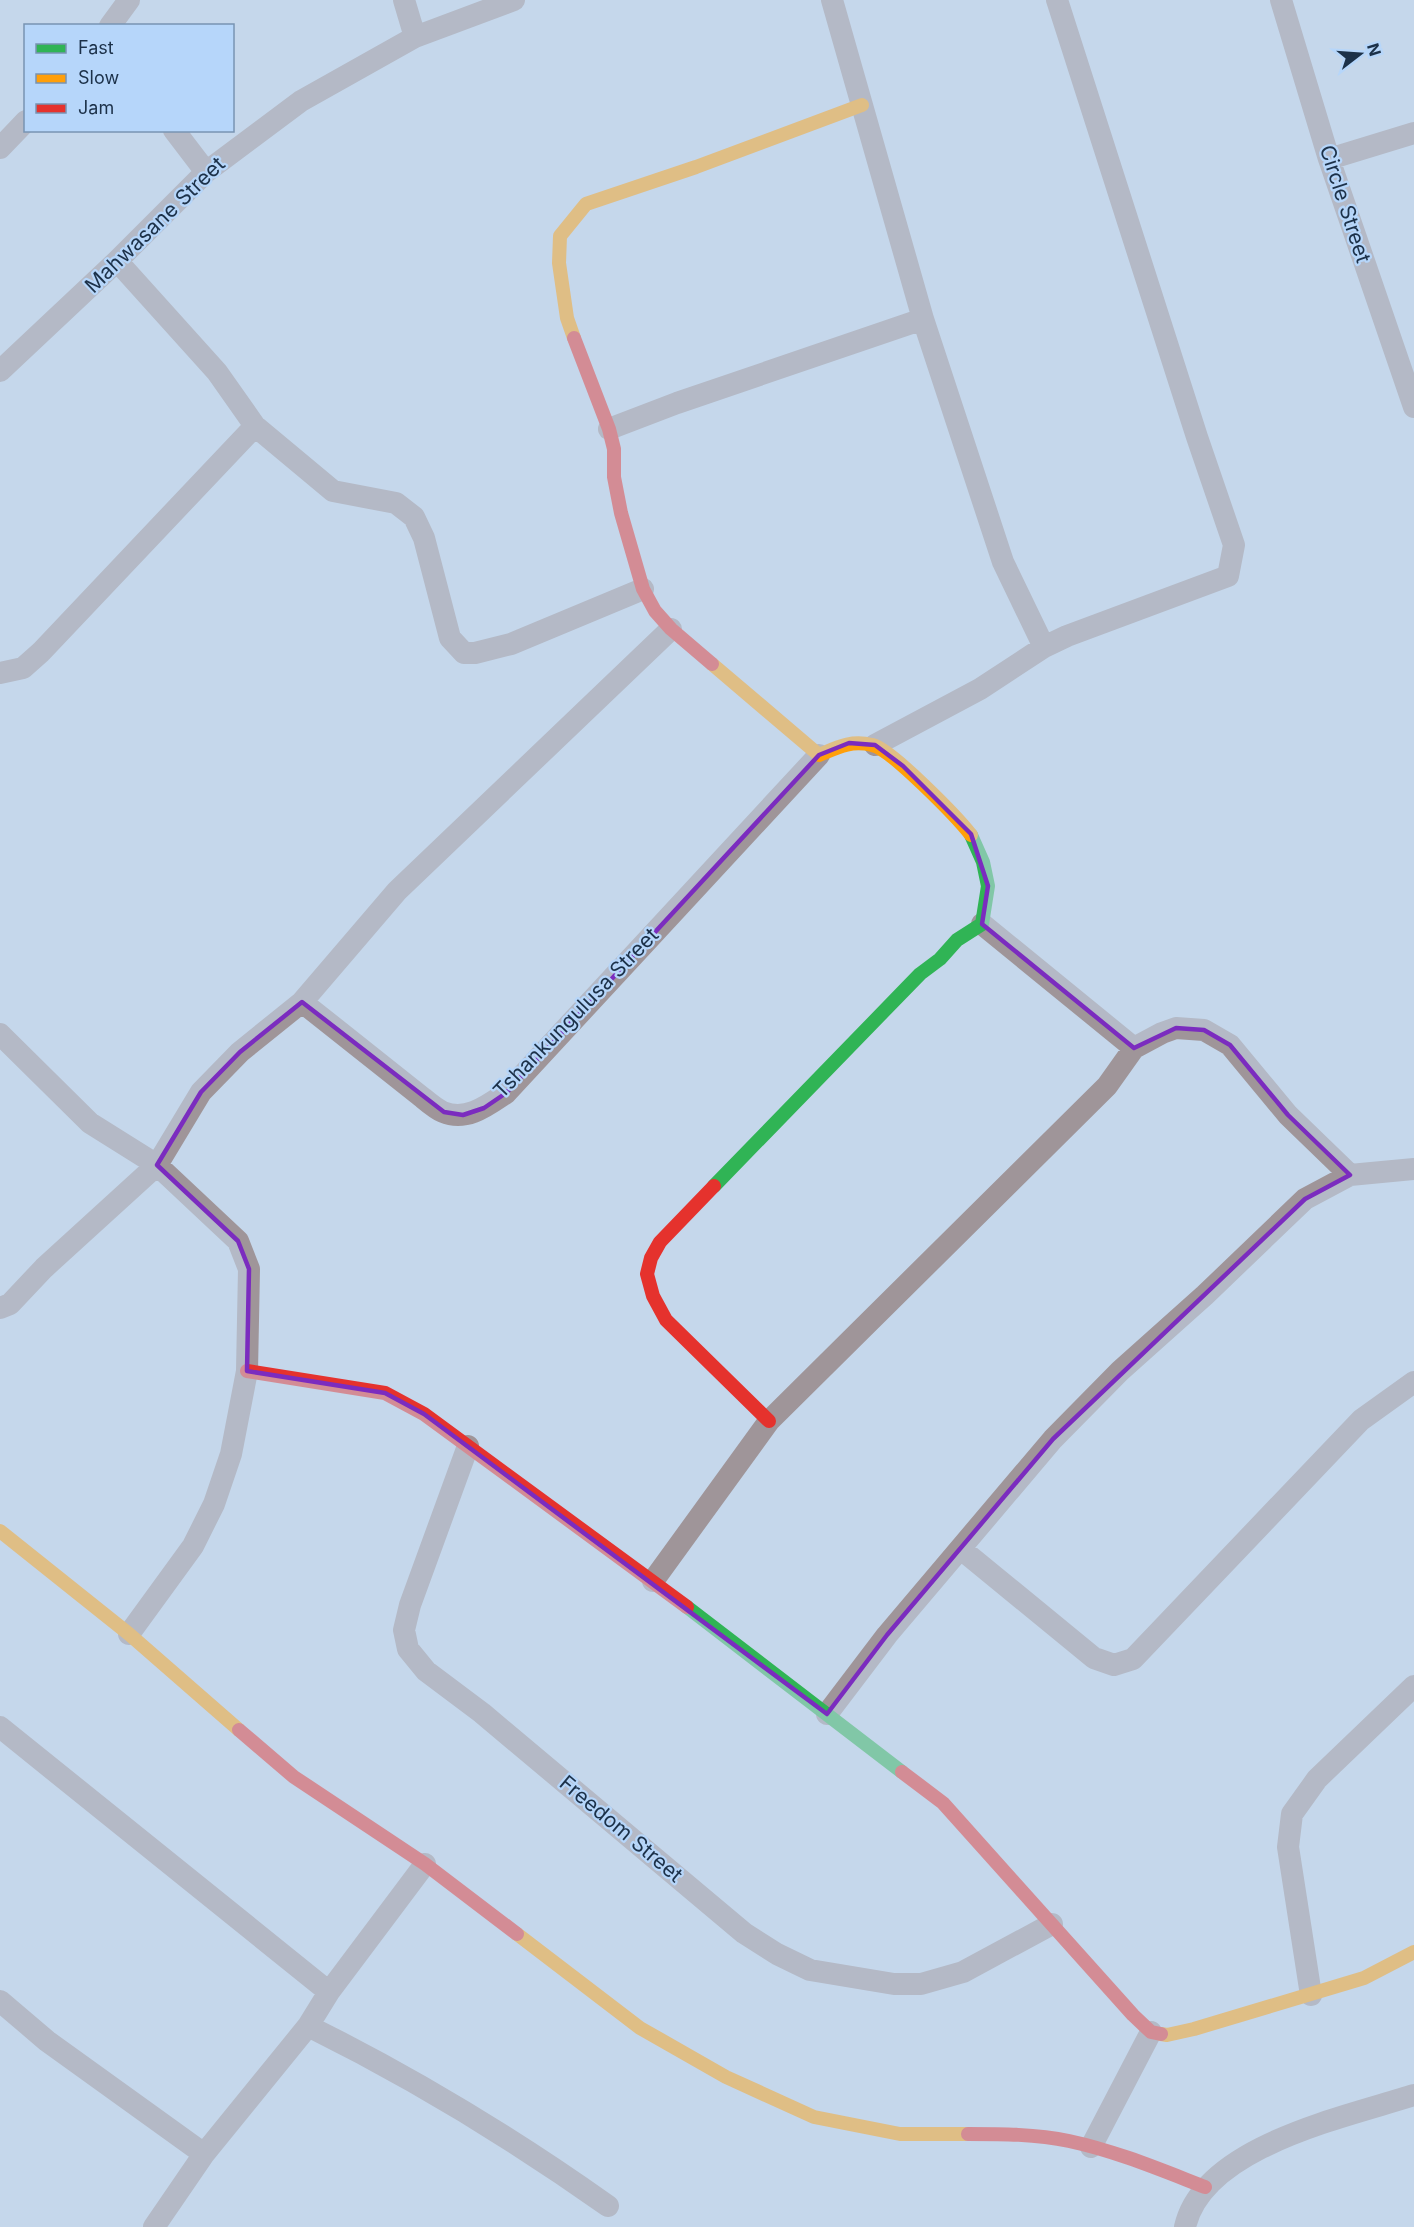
<svg xmlns="http://www.w3.org/2000/svg" width="1414" height="2227" viewBox="0 0 1414 2227" font-family="Inter,sans-serif">
<style>
.lines{fill:none;stroke-linecap:round;stroke-linejoin:round}
.street{stroke:#9f9599;stroke-width:22}
.fast{stroke:#30b455;stroke-width:14}
.slow{stroke:#ff9f0a;stroke-width:14}
.jam{stroke:#e5322d;stroke-width:14}
.marked{fill:none;stroke:#7b2cbf;stroke-width:4.5;stroke-linejoin:round}
.labels{text-anchor:middle;stroke-width:4.5;stroke-linejoin:round;paint-order:stroke}
.street-label{font-size:21px;fill:#1c3149;stroke:#b6d6fa}
</style>
<rect width="100%" height="100%" fill="#c5d7eb"/>
<g class="lines">
<path class="street" d="M 404,0 L 415,37
M 1281,0 L 1329,159 L 1414,407
M 110,26 L 129,0
M 174,130 L 206,172
M 0,148 L 26,121
M 1329,159 L 1414,133
M 117,261 L 217,372 L 255,426 L 333,491 L 396,503 L 414,517 L 424,538 L 450,638 L 464,653 L 475,653 L 511,644 L 643,589
M 923,319 L 1003,562 L 1044,647 L 1067,636 L 1228,576 L 1234,545 L 1197,437 L 1057,0
M 0,371 L 117,261 L 206,172 L 301,101 L 415,37 L 514,0
M 609,429 L 677,403 L 923,319 L 832,0
M 0,673 L 23,668 L 41,652 L 255,426
M 875,745 L 980,689 L 1044,647
M 982,924 L 1134,1048
M 302,1002 L 423,1098 C 429,1103 436,1109 443,1112 C 467,1122 488,1105 506,1093 L 819,755
M 0,1034 L 90,1123 L 157,1165 L 222,1226 L 238,1241 L 249,1269 L 247,1371 L 231,1454 L 214,1504 L 193,1546 L 129,1634
M 0,1308 L 10,1304 L 44,1268 L 157,1165 L 201,1092 L 240,1052 L 302,1002 L 397,891 L 671,629
M 468,1446 L 410,1605 L 404,1630 L 408,1649 L 426,1671 L 482,1713 L 744,1933 L 777,1954 L 810,1970 L 894,1984 L 921,1984 L 963,1972 L 1052,1924
M 961,1549 L 1094,1658 L 1114,1665 L 1133,1659 L 1361,1420 L 1414,1382
M 653,1581 L 769,1421 L 1107,1086 L 1134,1048 L 1162,1033 L 1176,1028 L 1204,1030 L 1230,1045 L 1288,1115 L 1350,1175
M 827,1714 L 887,1635 L 1053,1439 L 1120,1371 L 1205,1295 L 1305,1199 L 1350,1175 L 1414,1169
M 0,1727 L 329,1992
M 1311,1995 L 1288,1847 L 1292,1814 L 1317,1779 L 1414,1686
M 0,2001 L 47,2041 L 204,2154
M 308,2026 C 413,2078 512,2138 608,2206
M 1091,2147 L 1151,2032
M 154,2227 L 204,2154 L 308,2026 L 329,1992 L 425,1864
M 1185,2227 C 1203,2146 1346,2117 1414,2095"/>
<path class="fast" d="M 714,1186 L 920,974 L 940,959 L 957,940 L 982,924 L 988,886 L 983,862 L 971,835
M 687,1607 L 902,1772"/>
<path class="slow" d="M 574,338 L 567,318 L 559,263 L 560,236 L 586,204 L 696,167 L 862,105
M 712,664 L 819,755 C 838,747 851,740 872,745 C 890,748 958,818 971,835
M 0,1531 L 129,1634 L 239,1730
M 517,1934 L 640,2028 L 726,2077 L 814,2117 L 900,2134 L 968,2134
M 1161,2034 L 1167,2035 L 1194,2029 L 1364,1978 L 1414,1952"/>
<path class="jam" d="M 574,338 L 609,429 L 614,449 L 614,477 L 621,513 L 643,589 L 655,611 L 671,629 L 712,664
M 714,1186 L 660,1242 L 651,1258 L 647,1274 L 653,1296 L 666,1320 L 769,1421
M 247,1371 L 385,1393 L 424,1414 L 687,1607
M 239,1730 L 294,1777 L 425,1864 L 517,1934
M 902,1772 L 943,1803 L 1133,2015 L 1151,2032 L 1161,2034
M 968,2134 C 1001,2134 1036,2134 1069,2141 C 1116,2151 1161,2170 1205,2187"/>
</g>
<path d="M0 0H1414V2227H0ZM 849,743 L 875,745 L 903,766 L 971,834 L 988,886 L 982,924 L 1134,1048 L 1176,1028 L 1204,1030 L 1230,1045 L 1288,1115 L 1350,1175 L 1305,1199 L 1053,1439 L 887,1635 L 827,1714 L 424,1414 L 385,1393 L 247,1371 L 249,1269 L 238,1241 L 157,1165 L 201,1092 L 240,1052 L 302,1002 L 444,1112 L 463,1115 L 484,1108 L 506,1093 L 819,755 Z" fill="#c5d7eb" fill-opacity=".55" fill-rule="evenodd"/>
<path class="marked" d="M 849,743 L 875,745 L 903,766 L 971,834 L 988,886 L 982,924 L 1134,1048 L 1176,1028 L 1204,1030 L 1230,1045 L 1288,1115 L 1350,1175 L 1305,1199 L 1053,1439 L 887,1635 L 827,1714 L 424,1414 L 385,1393 L 247,1371 L 249,1269 L 238,1241 L 157,1165 L 201,1092 L 240,1052 L 302,1002 L 444,1112 L 463,1115 L 484,1108 L 506,1093 L 819,755 Z"/>
<g class="labels">
<g class="street-label">
<text transform="translate(1345 204) rotate(72)" y="7">Circle Street</text>
<text transform="translate(155 225) rotate(-44)" y="7">Mahwasane Street</text>
<text transform="translate(576 1013) rotate(-46)" y="7">Tshankungulusa Street</text>
<text transform="translate(621 1829) rotate(40)" y="7">Freedom Street</text>
</g>
</g>
<rect x="24" y="24" width="210" height="108" fill="#b6d6fa" stroke="#7894b3" stroke-width="1.5"/>
<rect x="36" y="44" width="30" height="9" fill="#30b455" stroke="#7894b3" stroke-width="1.5"/>
<text x="78" y="54" font-size="18" fill="#1c3149">Fast</text>
<rect x="36" y="74" width="30" height="9" fill="#ff9f0a" stroke="#7894b3" stroke-width="1.5"/>
<text x="78" y="84" font-size="18" fill="#1c3149">Slow</text>
<rect x="36" y="104" width="30" height="9" fill="#e5322d" stroke="#7894b3" stroke-width="1.5"/>
<text x="78" y="114" font-size="18" fill="#1c3149">Jam</text>
<g transform="translate(1360 54) rotate(73)" stroke="#b6d6fa" stroke-width="4.5" paint-order="stroke">
<path d="M0-4.5L10 22L0 15L-10 22Z" fill="#1c3149"/>
<text y="-9" font-size="16" font-weight="bold" text-anchor="middle" fill="#1c3149">N</text>
</g>
</svg>
